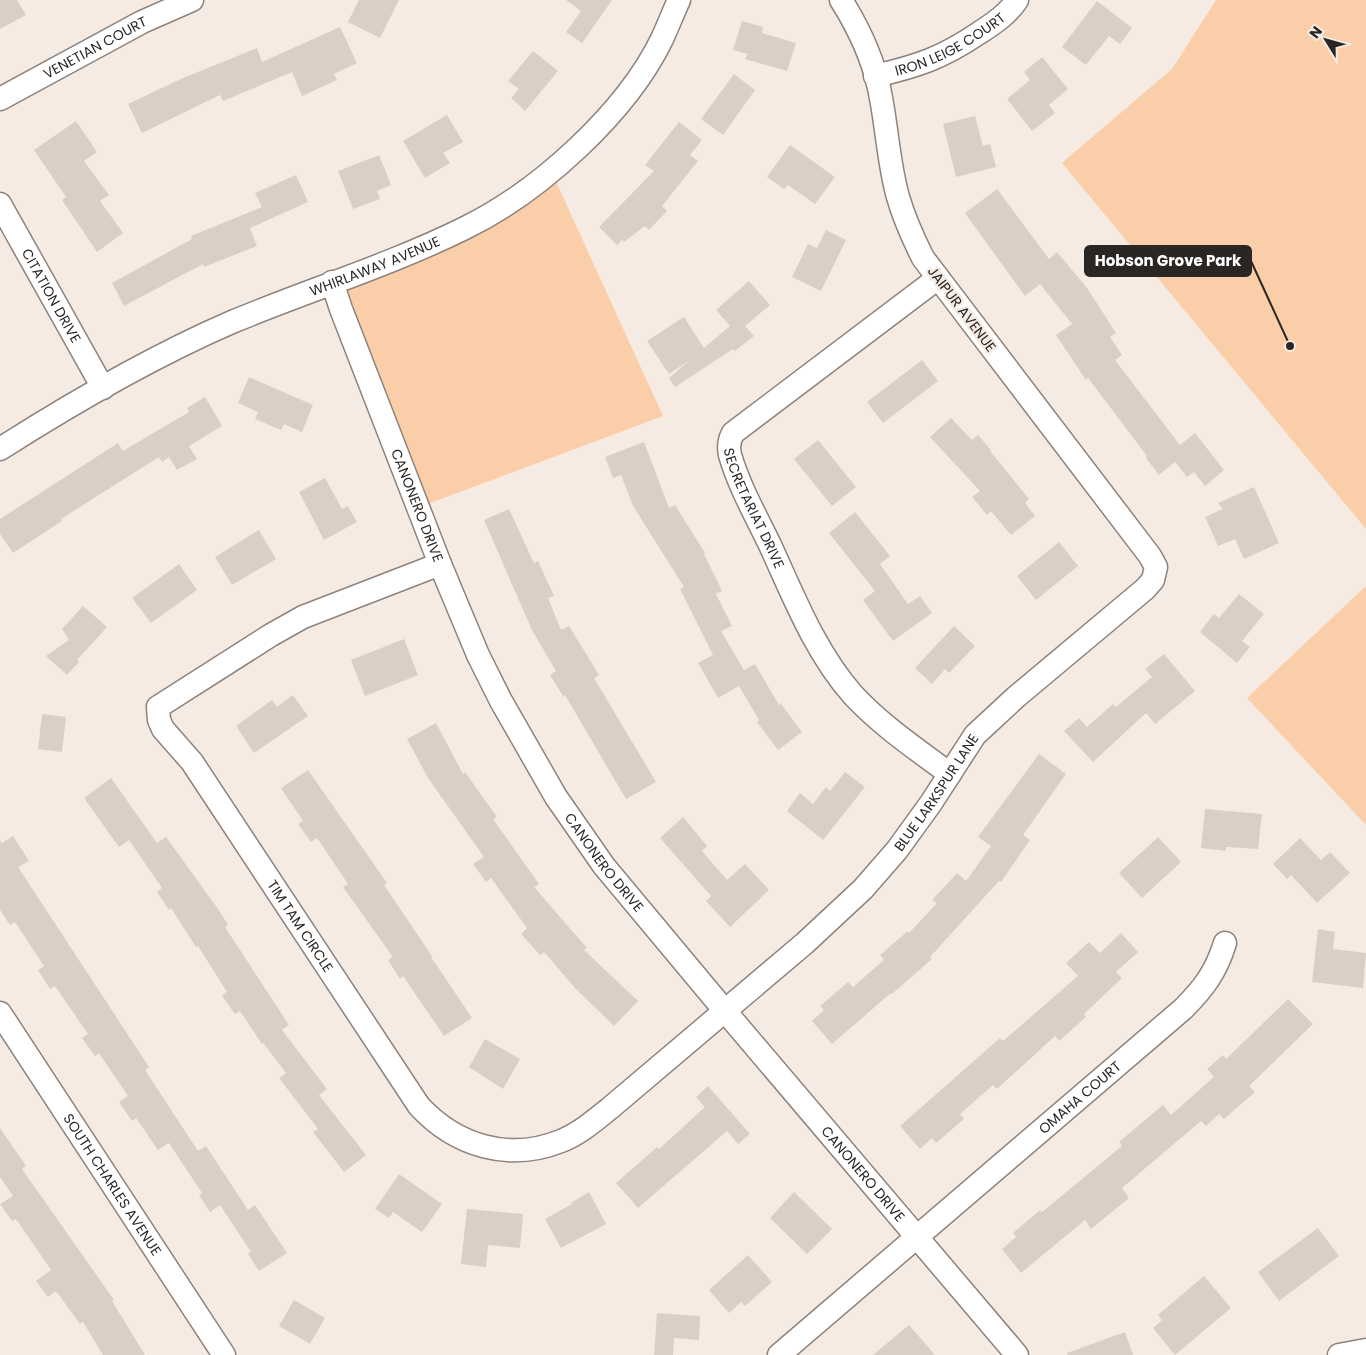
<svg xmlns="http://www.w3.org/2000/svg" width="1366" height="1355" viewBox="0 0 1366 1355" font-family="Poppins,sans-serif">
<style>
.green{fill:#fbceaa}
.building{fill:#dacfc7}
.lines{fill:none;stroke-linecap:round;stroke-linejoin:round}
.street-casing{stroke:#8d837c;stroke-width:25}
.street{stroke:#fff;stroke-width:22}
.labels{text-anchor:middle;stroke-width:5;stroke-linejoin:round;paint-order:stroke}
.street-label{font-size:14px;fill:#2a2623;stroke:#f6ebe3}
.leader{fill:none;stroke:#2a2623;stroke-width:2}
.callout-dot{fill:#2a2623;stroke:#f6ebe3;stroke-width:2}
.callout{fill:#2a2623;stroke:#2a2623;stroke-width:2}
.callout-label{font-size:15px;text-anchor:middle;font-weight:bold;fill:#fff}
</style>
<rect width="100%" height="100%" fill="#f6ebe3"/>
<path class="green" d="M 1216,0 L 1366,0 L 1366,529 L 1062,163 L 1172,69 Z
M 553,175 L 663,416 L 422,506 L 337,285 Z
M 1366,586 L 1366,825 L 1247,698 Z"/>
<path class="building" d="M 0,0 L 17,0 L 26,15 L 0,29 Z
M 359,0 L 399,0 L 380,38 L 348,22 Z
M 566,0 L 612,0 L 582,43 L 566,32 L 581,11 Z
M 1097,1 L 1132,28 L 1120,44 L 1109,36 L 1086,65 L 1062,47 Z
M 742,21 L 763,27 L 762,33 L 796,43 L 787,71 L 745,59 L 748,54 L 733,50 Z
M 340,27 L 357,63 L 334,74 L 337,80 L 302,96 L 292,72 L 223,101 L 220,95 L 142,133 L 128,104 L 183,78 L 257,48 L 262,62 Z
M 533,51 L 558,71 L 525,111 L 511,98 L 519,89 L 508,81 Z
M 1042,57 L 1068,89 L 1049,105 L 1055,113 L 1032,131 L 1007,99 L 1030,80 L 1024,72 Z
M 734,74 L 755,90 L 723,135 L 701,119 Z
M 447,115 L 463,142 L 443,153 L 450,163 L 425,178 L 403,141 Z
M 975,116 L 983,146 L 990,144 L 996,167 L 956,177 L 943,124 Z
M 76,121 L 97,152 L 84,161 L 109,195 L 100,201 L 123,233 L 97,252 L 62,200 L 66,197 L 34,150 Z
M 679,122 L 702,140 L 690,155 L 698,161 L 662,206 L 667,211 L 649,230 L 645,226 L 624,242 L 622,240 L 617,245 L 599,227 L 654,171 L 645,165 Z
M 790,145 L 835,177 L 815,204 L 788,185 L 784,189 L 767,177 Z
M 379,155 L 391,185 L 377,191 L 380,199 L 353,209 L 338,171 Z
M 296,175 L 308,202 L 250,228 L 257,246 L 204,267 L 203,264 L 124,306 L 112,283 L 192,239 L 191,236 L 262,207 L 255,193 Z
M 997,189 L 1049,259 L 1057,252 L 1087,288 L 1116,333 L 1110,337 L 1122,355 L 1115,360 L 1180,445 L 1195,433 L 1224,470 L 1205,486 L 1194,472 L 1187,477 L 1175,462 L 1159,475 L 1146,458 L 1147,456 L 1088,378 L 1086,380 L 1056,335 L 1072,324 L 1040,284 L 1025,296 L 965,213 Z
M 826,230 L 846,240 L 821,291 L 792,277 L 808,244 L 817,248 Z
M 749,281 L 770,305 L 745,326 L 754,336 L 735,351 L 733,349 L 675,387 L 669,378 L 690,360 L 669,374 L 647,341 L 684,317 L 704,348 L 730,326 L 716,310 Z
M 922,360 L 938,381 L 883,423 L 867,402 Z
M 249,377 L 313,405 L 302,432 L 284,424 L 281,430 L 255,419 L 258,412 L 238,403 Z
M 205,397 L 222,426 L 189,446 L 197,459 L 177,470 L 169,457 L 162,462 L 159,457 L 61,519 L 62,521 L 13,553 L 0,534 L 0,519 L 118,443 L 123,451 L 189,412 L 187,408 Z
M 951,418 L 972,440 L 978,435 L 991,450 L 990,451 L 1029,499 L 1025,503 L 1035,516 L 1011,535 L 991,511 L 987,515 L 972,497 L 980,491 L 930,437 Z
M 818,440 L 856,487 L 832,506 L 794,459 Z
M 644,442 L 669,508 L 675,505 L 705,553 L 704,554 L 722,591 L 716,594 L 732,626 L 721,631 L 744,670 L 755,664 L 779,705 L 781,704 L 802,732 L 778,750 L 757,722 L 759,720 L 739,686 L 718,698 L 698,663 L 713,655 L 680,589 L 684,587 L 633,506 L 621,475 L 613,478 L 605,457 Z
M 325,478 L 342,509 L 348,506 L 357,522 L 324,540 L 299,492 Z
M 1254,487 L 1279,543 L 1244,559 L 1235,539 L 1218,546 L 1205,517 L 1223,509 L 1218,503 Z
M 509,509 L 534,563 L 538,561 L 554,596 L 548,598 L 561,630 L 569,626 L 599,675 L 594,678 L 656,782 L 626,799 L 565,695 L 563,696 L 550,675 L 556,671 L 532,630 L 484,520 Z
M 855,512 L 890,556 L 880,564 L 908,604 L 920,596 L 932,613 L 893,641 L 863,600 L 875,591 L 829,533 Z
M 259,530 L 276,559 L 232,585 L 215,557 Z
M 1059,542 L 1078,566 L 1036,600 L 1017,576 Z
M 179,564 L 197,590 L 151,623 L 132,598 Z
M 1239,594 L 1264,614 L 1242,641 L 1250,647 L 1237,663 L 1200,632 L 1214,614 L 1219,618 Z
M 83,606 L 107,627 L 77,660 L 79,662 L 67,675 L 46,656 L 69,640 L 62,629 Z
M 954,626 L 975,646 L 949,673 L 945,669 L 932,684 L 915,668 Z
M 404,639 L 418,675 L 365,696 L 351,660 Z
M 1164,654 L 1195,691 L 1155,724 L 1146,713 L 1093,762 L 1064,731 L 1079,718 L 1087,727 L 1113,704 L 1116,707 L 1152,677 L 1145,669 Z
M 293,695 L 308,716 L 254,753 L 236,726 L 272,700 L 277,707 Z
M 42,714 L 66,717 L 62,752 L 38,749 Z
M 436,723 L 463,774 L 465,772 L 497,817 L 493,819 L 539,884 L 534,887 L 587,948 L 584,950 L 638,1001 L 614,1026 L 575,988 L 544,952 L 540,955 L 521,934 L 527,928 L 491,878 L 486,882 L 473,864 L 484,857 L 428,778 L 407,739 Z
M 1039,754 L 1066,774 L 1023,835 L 1030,840 L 1001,882 L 999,881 L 930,957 L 932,959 L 892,994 L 891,993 L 832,1044 L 812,1021 L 824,1010 L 820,1006 L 848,982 L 853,987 L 884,960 L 880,955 L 908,931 L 909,933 L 937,903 L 932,900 L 957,873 L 966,881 L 991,846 L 978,837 Z
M 308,770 L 387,883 L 384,885 L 432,956 L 431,957 L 472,1018 L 444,1036 L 403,976 L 400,979 L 388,960 L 393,957 L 343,887 L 348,884 L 317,838 L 311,842 L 298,824 L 303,821 L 281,788 Z
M 845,772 L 865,787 L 823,840 L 787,811 L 800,793 L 813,804 L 826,787 L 830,791 Z
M 111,778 L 157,843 L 166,837 L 218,909 L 228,925 L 225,927 L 289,1025 L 282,1030 L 327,1089 L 319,1095 L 366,1155 L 344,1172 L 313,1132 L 318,1129 L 279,1078 L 286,1073 L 263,1043 L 262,1044 L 240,1011 L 235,1014 L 222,996 L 227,992 L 198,946 L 196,947 L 171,908 L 169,910 L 157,892 L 162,888 L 129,840 L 119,847 L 84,798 Z
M 1205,809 L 1262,814 L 1258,849 L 1226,847 L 1226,851 L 1201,848 Z
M 683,817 L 707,846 L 702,851 L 727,880 L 745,864 L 769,890 L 730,927 L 706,901 L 711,896 L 660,838 Z
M 13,836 L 29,861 L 18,867 L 149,1067 L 145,1070 L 198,1151 L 206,1146 L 248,1210 L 255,1205 L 287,1253 L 259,1271 L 248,1254 L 251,1252 L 220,1205 L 210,1212 L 199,1195 L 202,1193 L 169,1143 L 158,1150 L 136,1118 L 132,1121 L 119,1102 L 128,1096 L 99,1053 L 95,1056 L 82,1038 L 88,1034 L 55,986 L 50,989 L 38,970 L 44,966 L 15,922 L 10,925 L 0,910 L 0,840 L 2,843 Z
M 1158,837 L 1181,862 L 1142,898 L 1119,873 Z
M 1300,838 L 1321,860 L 1330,852 L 1350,873 L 1317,903 L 1291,875 L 1287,879 L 1273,864 Z
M 1318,929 L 1335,932 L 1333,949 L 1366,953 L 1363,988 L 1312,982 Z
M 1121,933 L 1138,952 L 1116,972 L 1122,978 L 1084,1014 L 1086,1017 L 1059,1041 L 1055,1036 L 997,1089 L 993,1085 L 960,1114 L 964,1119 L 936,1143 L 932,1138 L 920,1149 L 900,1126 L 1000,1038 L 1003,1041 L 1078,976 L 1066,963 L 1089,942 L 1100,953 Z
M 1288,999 L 1313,1024 L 1249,1086 L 1255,1092 L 1224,1119 L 1219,1114 L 1206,1126 L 1201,1121 L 1122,1188 L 1129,1198 L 1091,1229 L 1085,1220 L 1021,1273 L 1002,1249 L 1016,1237 L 1013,1233 L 1040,1210 L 1042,1212 L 1122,1146 L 1119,1142 L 1163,1105 L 1171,1115 L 1214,1077 L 1207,1069 L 1223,1055 L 1226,1059 Z
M 485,1039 L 520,1059 L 503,1089 L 469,1067 Z
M 708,1086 L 750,1134 L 738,1144 L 727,1131 L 638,1208 L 616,1183 L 657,1147 L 659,1149 L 705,1107 L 696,1097 Z
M 0,1128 L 26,1166 L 22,1169 L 114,1300 L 112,1301 L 145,1355 L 103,1355 L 83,1322 L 80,1324 L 56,1291 L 48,1297 L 36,1281 L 51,1270 L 16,1219 L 12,1221 L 0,1204 L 13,1196 L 0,1177 Z
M 399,1174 L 442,1204 L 422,1232 L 393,1212 L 389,1218 L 375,1209 Z
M 589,1192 L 606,1224 L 561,1248 L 545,1219 L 572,1204 L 571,1203 Z
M 794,1192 L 832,1229 L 807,1254 L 770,1218 Z
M 467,1209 L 523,1214 L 520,1248 L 488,1245 L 486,1267 L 461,1264 Z
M 1318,1228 L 1339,1256 L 1279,1301 L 1258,1272 Z
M 748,1255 L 772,1282 L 745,1306 L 741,1302 L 729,1313 L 709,1290 Z
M 1204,1276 L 1231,1308 L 1175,1355 L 1153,1328 L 1162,1320 L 1158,1315 Z
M 294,1300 L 325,1318 L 310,1344 L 279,1326 Z
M 657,1313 L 700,1316 L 699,1340 L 674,1338 L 673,1355 L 654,1355 Z
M 909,1325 L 935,1355 L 873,1355 Z
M 1125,1332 L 1133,1355 L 1067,1355 L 1067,1353 Z"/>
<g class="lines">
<defs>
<g id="street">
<path id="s1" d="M 875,76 C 918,66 942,58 979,33 C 993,24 1008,14 1017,0"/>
<path id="s2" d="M 0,99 L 142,22 L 192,0"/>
<path id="s3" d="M 0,204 L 103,388"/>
<path id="s4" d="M 938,278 L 733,433 C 729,440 728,446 730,455 C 739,486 756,516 770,545 C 794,597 815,652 853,695 C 882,726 916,749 950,774"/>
<path id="s5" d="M 332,282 L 341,309 L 440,564 L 478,655 L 501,701 L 556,797 L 604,866 L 725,1011 L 1017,1355"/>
<path id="s6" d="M 0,449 C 74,402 151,357 232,322 C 309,290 390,265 465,228 C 539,192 626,113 662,39 C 668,26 673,13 679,0"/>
<path id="s7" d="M 440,564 L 303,617 L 271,635 L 158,707 L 159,720 L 163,729 L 192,762 L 419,1106 C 456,1146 509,1162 561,1141 C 579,1134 594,1121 609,1109 L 805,943 L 863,889 L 897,850 L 931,803 L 975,735 L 1016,697 L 1145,589 L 1153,580 L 1156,567 L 1150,556 L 923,258 C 913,238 904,218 898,197 C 888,162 887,124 879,88 C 872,56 858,27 841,0"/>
<path id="s8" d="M 0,1013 L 224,1355"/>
<path id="s9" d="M 779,1355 L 1183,1009 C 1204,988 1216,972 1225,943"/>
<path d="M 1339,1355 L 1366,1350"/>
</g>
</defs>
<use href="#street" class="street-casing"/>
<use href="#street" class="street"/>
</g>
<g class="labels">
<g class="street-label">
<text dy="5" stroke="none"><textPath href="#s1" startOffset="82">IRON LEIGE COURT</textPath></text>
<text dy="5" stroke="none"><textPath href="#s2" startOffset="108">VENETIAN COURT</textPath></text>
<text dy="5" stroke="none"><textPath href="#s6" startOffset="418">WHIRLAWAY AVENUE</textPath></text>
<text dy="5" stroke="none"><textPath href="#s3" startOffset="105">CITATION DRIVE</textPath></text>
<text transform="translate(962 309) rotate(53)" y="5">JAIPUR AVENUE</text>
<text dy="5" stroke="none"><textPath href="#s5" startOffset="239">CANONERO DRIVE</textPath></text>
<text dy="5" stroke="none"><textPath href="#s4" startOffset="338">SECRETARIAT DRIVE</textPath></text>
<text dy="5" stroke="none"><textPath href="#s7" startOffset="1468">BLUE LARKSPUR LANE</textPath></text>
<text dy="5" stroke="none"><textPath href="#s5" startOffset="644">CANONERO DRIVE</textPath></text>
<text dy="5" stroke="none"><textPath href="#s7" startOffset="581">TIM TAM CIRCLE</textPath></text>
<text dy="5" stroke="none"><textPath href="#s9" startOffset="396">OMAHA COURT</textPath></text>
<text dy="5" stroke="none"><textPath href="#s5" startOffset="1049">CANONERO DRIVE</textPath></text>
<text dy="5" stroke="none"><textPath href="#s8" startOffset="205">SOUTH CHARLES AVENUE</textPath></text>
</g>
</g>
<path class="leader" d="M1290 346L1251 261"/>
<circle class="callout-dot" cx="1290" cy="346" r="5"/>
<rect class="callout" x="1085" y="246" width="166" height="30" rx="5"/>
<g class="callout-label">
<text x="1168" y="266">Hobson Grove Park</text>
</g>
<g transform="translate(1326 40) rotate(307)" stroke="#f6ebe3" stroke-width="4" paint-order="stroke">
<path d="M0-4L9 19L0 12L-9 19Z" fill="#2a2623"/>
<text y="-8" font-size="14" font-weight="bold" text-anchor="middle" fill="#2a2623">N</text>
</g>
</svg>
